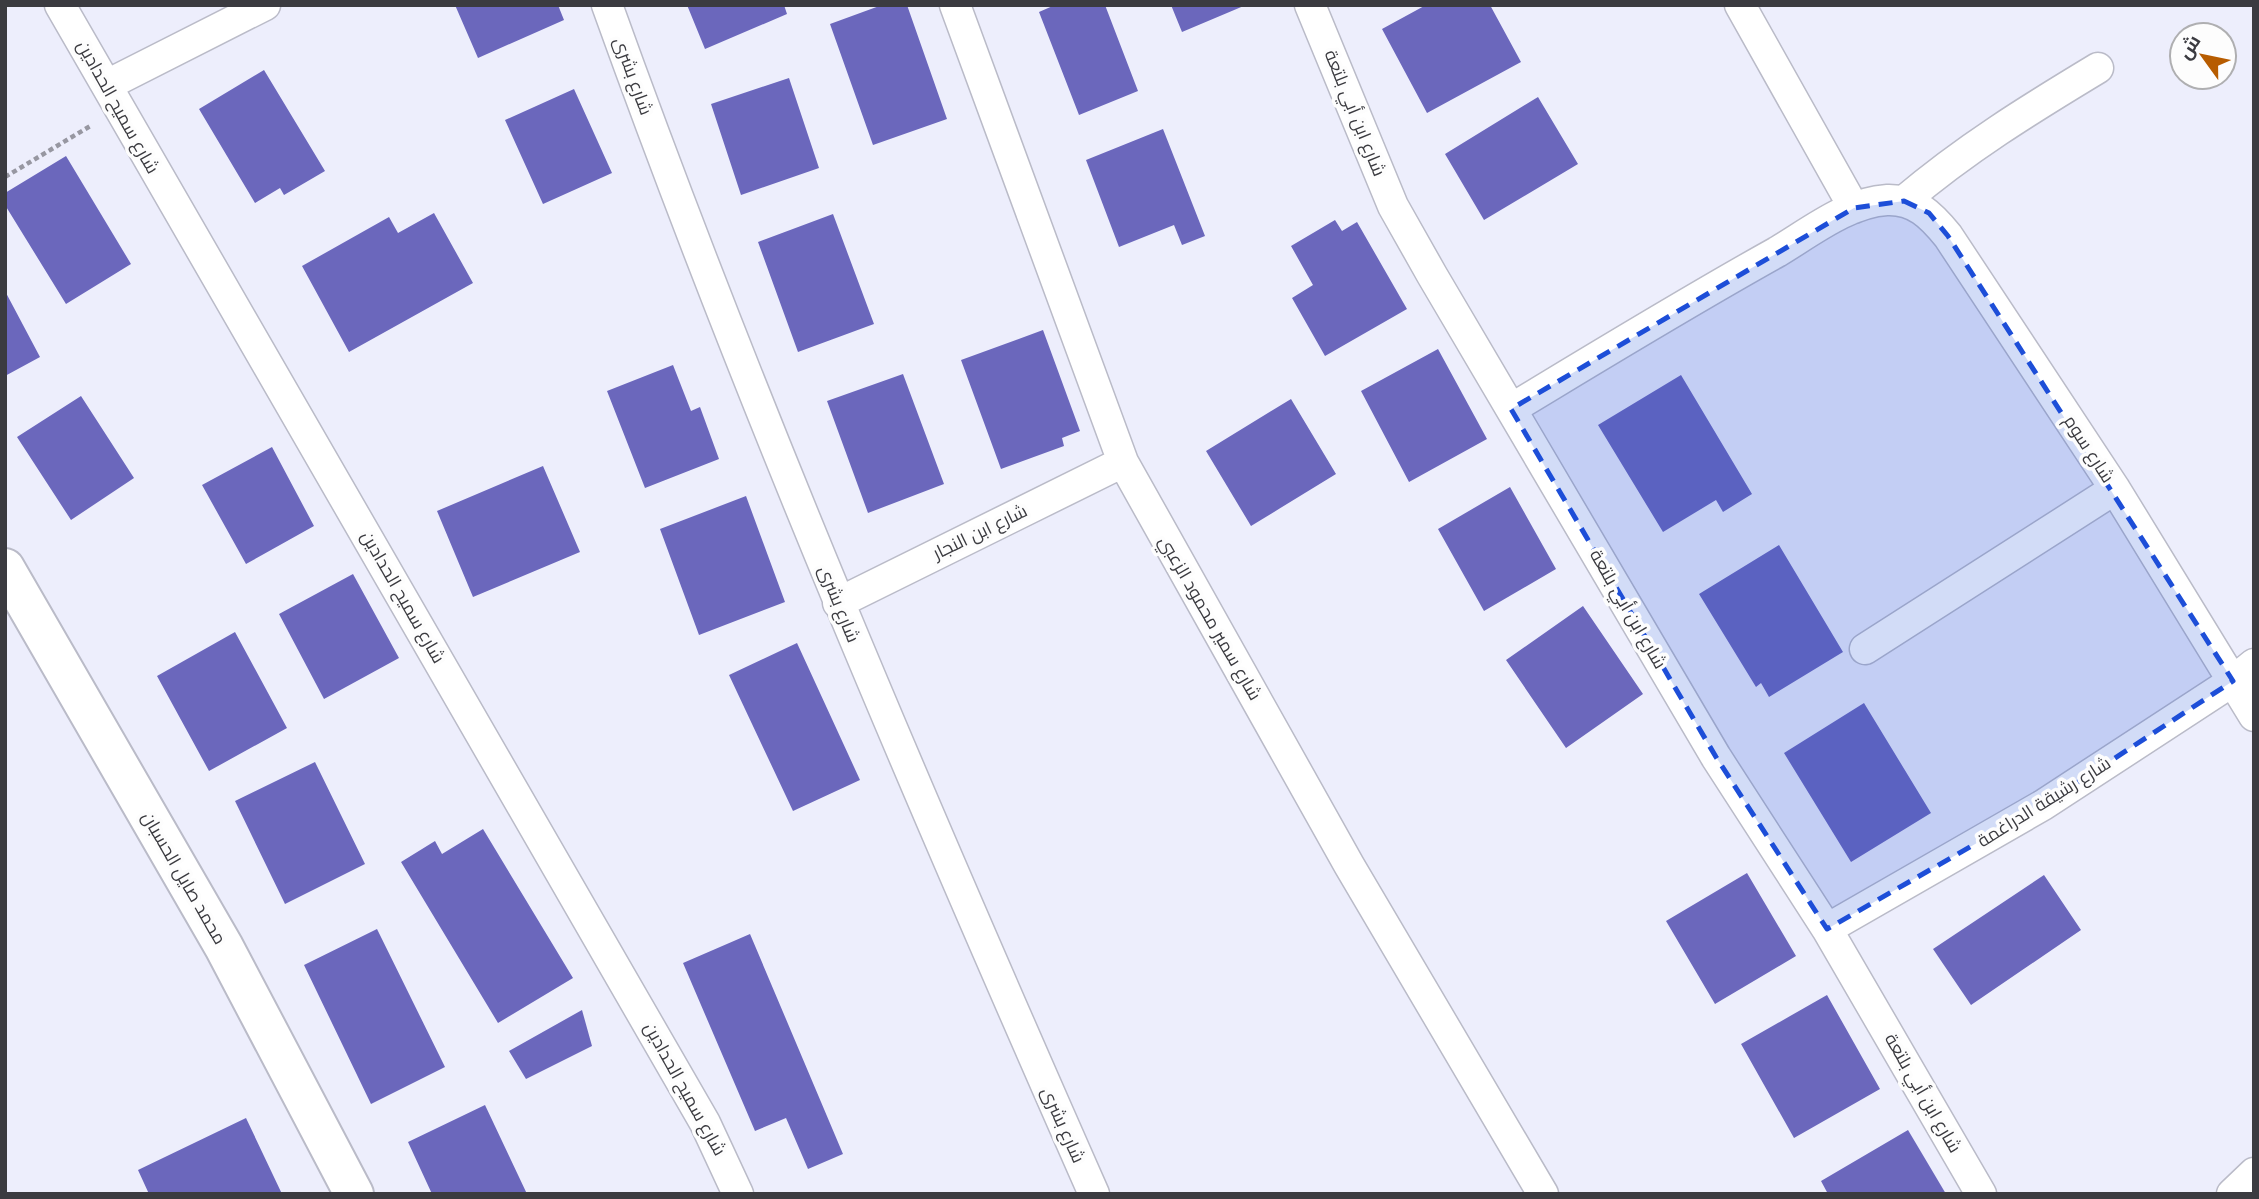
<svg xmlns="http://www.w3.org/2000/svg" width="2259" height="1199" viewBox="0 0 2259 1199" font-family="'Noto Serif',Cairo,serif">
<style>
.building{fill:#6b67bc}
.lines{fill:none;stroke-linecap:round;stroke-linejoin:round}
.minor-casing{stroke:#babbc8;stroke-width:33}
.tertiary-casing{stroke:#babbc8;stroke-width:42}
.path{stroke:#9797a1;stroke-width:4.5;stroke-dasharray:5 3.5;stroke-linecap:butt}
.minor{stroke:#fff;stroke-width:30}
.tertiary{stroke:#fff;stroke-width:38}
.marked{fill:#1d4ed8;fill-opacity:0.2;stroke:#1d4ed8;stroke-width:5;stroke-dasharray:14 9;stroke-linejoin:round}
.labels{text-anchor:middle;stroke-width:7;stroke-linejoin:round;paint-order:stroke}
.street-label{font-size:18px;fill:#3b3b40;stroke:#fdfdfd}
</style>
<rect width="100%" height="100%" fill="#edeefc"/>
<path class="building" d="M 455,5 L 558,5 L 564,20 L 478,58 Z
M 687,5 L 784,5 L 787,14 L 705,49 Z
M 882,5 L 907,5 L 947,119 L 873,145 L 830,24 Z
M 1055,5 L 1105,5 L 1138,91 L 1079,115 L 1039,12 Z
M 1171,5 L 1246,5 L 1182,32 Z
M 1426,5 L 1490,5 L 1521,62 L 1427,113 L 1382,29 Z
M 264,70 L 325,171 L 284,195 L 280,188 L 255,203 L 199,109 Z
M 789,78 L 819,168 L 741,195 L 711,104 Z
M 574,89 L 612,173 L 543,204 L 505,120 Z
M 1538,97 L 1578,164 L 1484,220 L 1445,154 Z
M 1163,129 L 1205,236 L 1182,245 L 1174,225 L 1119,247 L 1086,160 Z
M 66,156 L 131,264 L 66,304 L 5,205 L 5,193 Z
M 434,213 L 473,283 L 349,352 L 302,266 L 389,217 L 398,233 Z
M 833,214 L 874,324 L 798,352 L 758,242 Z
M 1335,220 L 1342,231 L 1357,222 L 1407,309 L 1325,356 L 1292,298 L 1313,285 L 1291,246 Z
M 5,291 L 40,357 L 5,376 Z
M 1043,330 L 1080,431 L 1062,438 L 1064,446 L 1001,469 L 961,360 Z
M 1438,349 L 1487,439 L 1409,482 L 1361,391 Z
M 673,365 L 691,411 L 700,407 L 719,459 L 645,488 L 607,391 Z
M 903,374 L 944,484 L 868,513 L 827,401 Z
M 1681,375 L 1752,494 L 1723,512 L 1716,500 L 1663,532 L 1598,425 Z
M 81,396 L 134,478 L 71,520 L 17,437 Z
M 1291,399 L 1336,474 L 1251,526 L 1206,451 Z
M 272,447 L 314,526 L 246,564 L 202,485 Z
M 543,466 L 580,552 L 473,597 L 437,511 Z
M 1510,487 L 1556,569 L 1484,611 L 1438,529 Z
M 746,496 L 785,602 L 699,635 L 660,529 Z
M 1779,545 L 1843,652 L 1769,697 L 1761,683 L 1756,687 L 1699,594 Z
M 353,574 L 399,658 L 324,699 L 279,614 Z
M 1583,606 L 1643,694 L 1566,748 L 1506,660 Z
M 235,632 L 287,728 L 209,771 L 157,676 Z
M 797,643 L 860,780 L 793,811 L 729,675 Z
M 1864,703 L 1931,813 L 1851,862 L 1784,753 Z
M 315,762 L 365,864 L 285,904 L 235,801 Z
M 483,829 L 573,978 L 498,1023 L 401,862 L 435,841 L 442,854 Z
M 1747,873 L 1796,956 L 1715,1004 L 1666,921 Z
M 2044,875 L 2081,930 L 1971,1005 L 1933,949 Z
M 377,929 L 445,1067 L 371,1104 L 304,965 Z
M 750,934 L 843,1154 L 808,1169 L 786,1118 L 755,1131 L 683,963 Z
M 1827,995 L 1880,1089 L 1794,1138 L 1741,1044 Z
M 582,1010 L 592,1046 L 526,1079 L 509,1051 Z
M 485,1105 L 527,1194 L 432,1194 L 408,1142 Z
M 246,1118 L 282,1194 L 149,1194 L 138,1170 Z
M 1908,1130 L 1946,1194 L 1828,1194 L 1821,1181 Z"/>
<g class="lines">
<defs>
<path id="minor" d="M 60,5 L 705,1123 L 738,1194
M 607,5 C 752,409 921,802 1094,1194
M 955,5 L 1123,462 L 1349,865 L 1543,1194
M 1310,5 L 1393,206 L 1432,275 L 1716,757 L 1827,929 L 1981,1194
M 1740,5 L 1854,208
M 107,85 L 265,5
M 1904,201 C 1965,149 2030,109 2098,68
M 1511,409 C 1599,356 1687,302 1777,252 C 1809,233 1848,202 1887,200 C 1915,199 1931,215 1948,236 L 2115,489 L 2254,716
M 838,603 L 1123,462
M 1865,649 L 2115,489
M 1827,929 L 2043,805 L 2233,681 L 2254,664
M 2232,1194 L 2254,1173"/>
<path id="tertiary" d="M 5,568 L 224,947 L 354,1194"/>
</defs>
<use href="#minor" class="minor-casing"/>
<use href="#tertiary" class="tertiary-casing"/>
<path class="path" d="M 5,177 L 92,125"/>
<use href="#minor" class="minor"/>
<use href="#tertiary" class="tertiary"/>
</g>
<path class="marked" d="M 1904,201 L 1929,213 L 1948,236 L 2233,681 L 2043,805 L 1827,929 L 1716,757 L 1511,409 L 1854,208 Z"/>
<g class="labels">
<g class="street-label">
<text transform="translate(633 76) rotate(70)" y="6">شارع بشرى</text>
<text transform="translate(118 107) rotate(61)" y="6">شارع سميح الحدادين</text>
<text transform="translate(1355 113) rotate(68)" y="6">شارع ابن أبي بلتعة</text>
<text transform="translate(2089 449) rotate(57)" y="6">شارع سوم</text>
<text transform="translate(980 532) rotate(-26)" y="6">شارع ابن النجار</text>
<text transform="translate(403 597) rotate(60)" y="6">شارع سميح الحدادين</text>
<text transform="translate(839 604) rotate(68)" y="6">شارع بشرى</text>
<text transform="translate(1628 609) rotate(60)" y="6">شارع ابن أبي بلتعة</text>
<text transform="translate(1210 618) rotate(60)" y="6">شارع سمير محمود الزعبي</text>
<text transform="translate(2044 802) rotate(-32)" y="6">شارع رشيقة الدراغمة</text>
<text transform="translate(184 878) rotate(60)" y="6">محمد صايل الحسبان</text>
<text transform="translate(685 1089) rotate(61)" y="6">شارع سميح الحدادين</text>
<text transform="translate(1923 1093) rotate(60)" y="6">شارع ابن أبي بلتعة</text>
<text transform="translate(1063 1125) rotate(66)" y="6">شارع بشرى</text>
</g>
</g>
<rect width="2259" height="1199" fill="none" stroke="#3b3b40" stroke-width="14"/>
<g transform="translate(2203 56) rotate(303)"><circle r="33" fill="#fdfdfd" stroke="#afafb1" stroke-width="2"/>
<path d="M0-5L12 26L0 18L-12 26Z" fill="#b75c00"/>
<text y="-10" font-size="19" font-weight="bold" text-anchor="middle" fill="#3b3b40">ش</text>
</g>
</svg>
